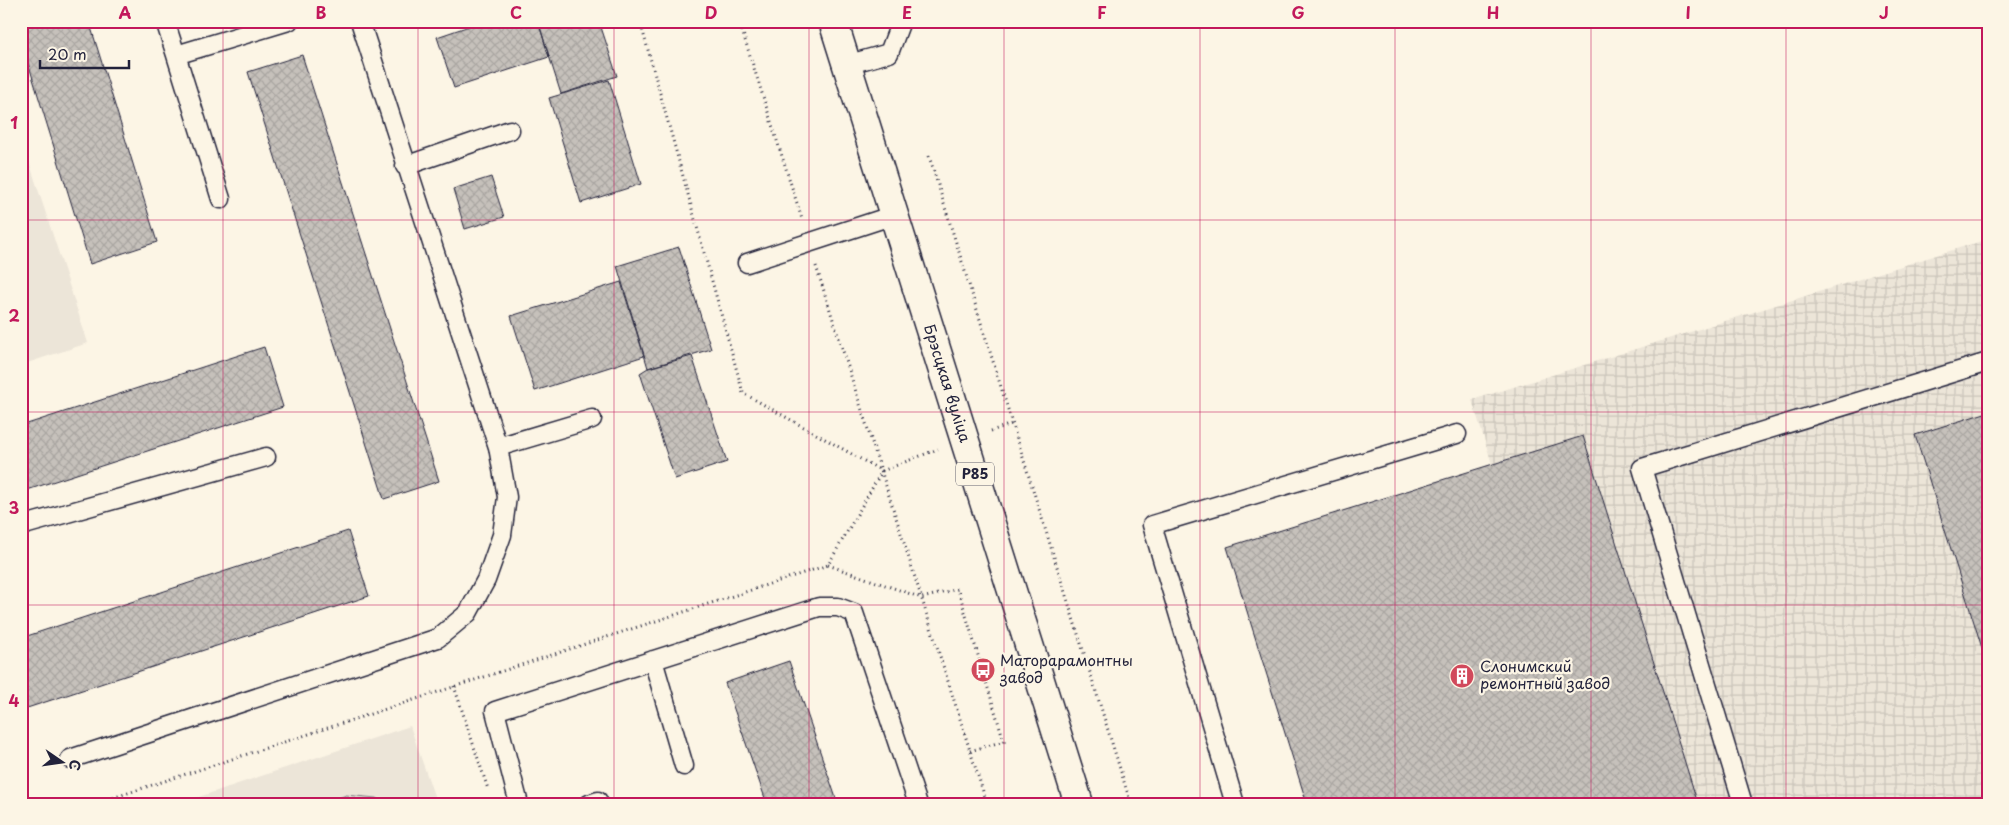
<svg xmlns="http://www.w3.org/2000/svg" width="2009" height="825" viewBox="0 0 2009 825" font-family="'Playpen Sans',sans-serif">
<style>
.built{fill:#ece5d8}
.industrial{fill:url(#industrial-grid)}
.park{fill:#dcd6cc;stroke:#7f7c84}
.building{fill:url(#building-cross-hatch);stroke:#22223b}
.lines{fill:none;stroke-linecap:round;stroke-linejoin:round}
.service-casing{stroke:#22223b;stroke-width:21}
.primary-casing{stroke:#22223b;stroke-width:31}
.path{stroke:#22223b;stroke-width:3;stroke-dasharray:1 4;stroke-linecap:butt}
.service{stroke:#fcf5e5;stroke-width:18}
.primary{stroke:#fcf5e5;stroke-width:28}
.grid{fill:none;stroke:#c2185b;stroke-width:1;stroke-opacity:0.55}
.labels{text-anchor:middle;stroke-width:4.5;stroke-linejoin:round;paint-order:stroke}
.shield{fill:#fcf5e5;stroke:#63616e;stroke-width:1}
.shield-label{font-size:14px;font-weight:bold;fill:#22223b}
.street-label{font-size:15px;fill:#22223b;stroke:#fcf5e5}
.poi-label{font-size:15px;fill:#22223b;stroke:#fcf5e5;text-anchor:start}
.neatline{fill:none;stroke:#c2185b;stroke-width:2}
.grid-label{font-size:16px;text-anchor:middle;font-weight:bold;fill:#c2185b}
</style>
<defs>
<pattern id="industrial-grid" width="8" height="8" patternUnits="userSpaceOnUse" patternTransform="scale(1.25)"><rect width="8" height="8" fill="#ece5d8"/><path d="M0 4h8M4 0v8" fill="none" stroke="#cac4ba"/></pattern>
<pattern id="building-cross-hatch" width="8" height="8" patternUnits="userSpaceOnUse" patternTransform="scale(1.25)"><rect width="8" height="8" fill="#c6c1bb"/><path d="M0 0l8 8M0 8l8-8" fill="none" stroke="#aaa6a2"/></pattern>
</defs>
<rect width="100%" height="100%" fill="#fcf5e5"/>
<filter id="ink" filterUnits="userSpaceOnUse"><feTurbulence type="fractalNoise" baseFrequency=".02" numOctaves="2"/><feDisplacementMap in="SourceGraphic" scale="10" xChannelSelector="R" yChannelSelector="G"/><feConvolveMatrix kernelMatrix="1 2 1 2 8 2 1 2 1" color-interpolation-filters="sRGB"/></filter>
<g filter="url(#ink)">
<path class="built" d="M 21,137 L 88,343 L 21,365 Z
M 410,726 L 437,804 L 178,804 Z"/>
<path class="industrial" d="M 1988,239 L 1988,804 L 1307,804 L 1227,547 L 1492,464 L 1472,400 Z"/>
<path class="park" d="M 346,795 L 376,798 L 386,804 L 323,804 Z"/>
<path class="building" d="M 21,21 L 89,21 L 157,242 L 90,264 L 21,40 Z
M 484,21 L 538,21 L 549,57 L 454,88 L 437,37 Z
M 538,21 L 599,21 L 617,76 L 561,94 Z
M 302,55 L 439,481 L 384,499 L 248,72 Z
M 609,80 L 641,184 L 581,203 L 549,98 Z
M 491,177 L 504,217 L 465,229 L 453,189 Z
M 679,247 L 711,349 L 648,368 L 617,266 Z
M 621,282 L 644,356 L 535,391 L 511,316 Z
M 264,347 L 283,407 L 21,492 L 21,426 Z
M 692,356 L 727,462 L 675,479 L 640,373 L 648,368 Z
M 1988,412 L 1988,667 L 1915,435 Z
M 1583,436 L 1698,804 L 1307,804 L 1227,547 Z
M 348,531 L 369,596 L 21,710 L 21,638 Z
M 789,661 L 838,804 L 767,804 L 725,683 Z"/>
<g class="lines">
<defs>
<path id="service" d="M 165,21 L 176,55 L 289,21
M 176,55 L 221,199
M 846,65 L 889,53 L 901,21
M 405,166 L 510,130
M 747,263 L 894,215
M 498,447 L 592,419
M 21,526 L 266,457
M 653,660 L 684,766
M 70,759 L 438,638 L 468,613 L 486,580 L 502,535 L 507,497 L 498,447 L 360,21
M 519,804 L 495,711 L 819,607 L 838,607 L 854,613 L 918,804
M 589,804 L 598,801
M 1235,804 L 1152,525 L 1457,434
M 1743,804 L 1642,468 L 1988,362"/>
<g id="primary">
<path id="s1" d="M 833,21 L 1079,804"/>
</g>
</defs>
<use href="#service" class="service-casing"/>
<use href="#primary" class="primary-casing"/>
<path class="path" d="M 739,21 L 802,219
M 929,156 L 1131,804
M 816,266 L 987,804
M 991,431 L 1012,424
M 882,471 L 938,449
M 828,565 L 922,598 L 958,589 L 1004,741 L 970,751
M 454,686 L 488,789
M 94,804 L 828,565 L 882,471 L 743,393 L 640,21"/>
<use href="#service" class="service"/>
<use href="#primary" class="primary"/>
</g>
</g>
<path class="grid" d="M 223,21 L 223,804M 418,21 L 418,804M 614,21 L 614,804M 809,21 L 809,804M 1004,21 L 1004,804M 1200,21 L 1200,804M 1395,21 L 1395,804M 1591,21 L 1591,804M 1786,21 L 1786,804M 21,220 L 1988,220M 21,412 L 1988,412M 21,605 L 1988,605"/>
<defs>
<symbol id="bus-disc" viewBox="-11 -11 22 22"><circle r="9.5" fill="#d1495b" stroke="#fcf5e5"/><path d="M-5-6H5V4H4V6H2V4H-2V6H-4V4H-5ZM-3.5-4V0h7V-4ZM-3.5 1.2v1.5H-2V1.2ZM2 1.2v1.5H3.5V1.2Z" fill="#fff"/></symbol>
<symbol id="building-disc" viewBox="-11 -11 22 22"><circle r="9.5" fill="#d1495b" stroke="#fcf5e5"/><path d="M-4-6H4V6H1V3H-1V6H-4ZM-2.5-4.3h1.7v1.8h-1.7ZM.8-4.3h1.7v1.8H.8ZM-2.5-1h1.7V.8h-1.7ZM.8-1h1.7V.8H.8Z" fill="#fff"/></symbol>
</defs>
<g fill-rule="evenodd">
<use href="#bus-disc" x="969" y="656" width="28" height="28"/>
<use href="#building-disc" x="1448" y="662" width="28" height="28"/>
</g>
<g class="labels">
<rect class="shield" x="956" y="462.5" width="38" height="23" rx="4"/>
<g class="shield-label">
<text x="975" y="479">Р85</text>
</g>
<g class="street-label">
<text dy="5" stroke="none"><textPath href="#s1" startOffset="380">Брэсцкая вуліца</textPath></text>
</g>
<g class="poi-label">
<text x="1000" y="666">Маторарамонтны<tspan x="1000" dy="17">завод</tspan></text>
<text x="1480" y="672">Слонимский<tspan x="1480" dy="17">ремонтный завод</tspan></text>
</g>
</g>
<rect width="2009" height="825" fill="none" stroke="#fcf5e5" stroke-width="55"/>
<g transform="translate(62 762) rotate(103)" stroke="#fcf5e5" stroke-width="4" paint-order="stroke">
<path d="M0-4L9 19L0 12L-9 19Z" fill="#22223b"/>
<text y="-8" font-size="14" font-weight="bold" text-anchor="middle" fill="#22223b">С</text>
</g>
<path d="M40 60v8h89v-8" fill="none" stroke="#22223b" stroke-width="2.5"/>
<text x="48" y="60" font-size="15" fill="#22223b" stroke="#fcf5e5" stroke-width="4" paint-order="stroke">20 m</text>
<rect x="28" y="28" width="1954" height="770" class="neatline"/>
<g class="grid-label">
<text x="125" y="19">A</text>
<text x="321" y="19">B</text>
<text x="516" y="19">C</text>
<text x="711" y="19">D</text>
<text x="907" y="19">E</text>
<text x="1102" y="19">F</text>
<text x="1298" y="19">G</text>
<text x="1493" y="19">H</text>
<text x="1688" y="19">I</text>
<text x="1884" y="19">J</text>
<text x="14" y="129">1</text>
<text x="14" y="322">2</text>
<text x="14" y="514">3</text>
<text x="14" y="707">4</text>
</g>
</svg>
